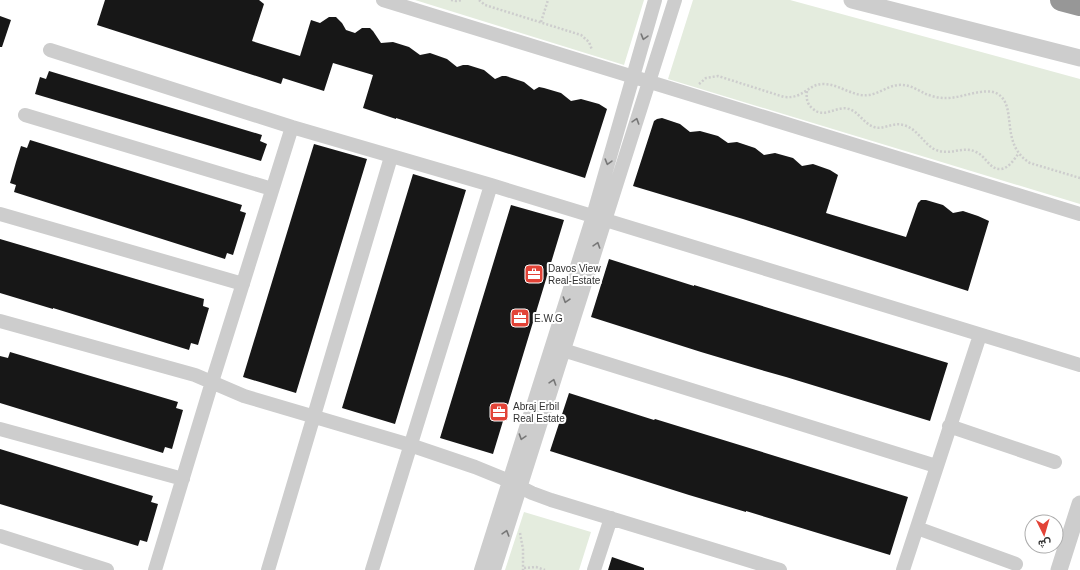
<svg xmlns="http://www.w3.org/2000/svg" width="1080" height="570" viewBox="0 0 1080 570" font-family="Arial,Vazirmatn,sans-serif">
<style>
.green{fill:#e4ecde}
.building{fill:#171717}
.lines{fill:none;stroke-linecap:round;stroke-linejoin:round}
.path{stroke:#cdcdcd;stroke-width:2.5;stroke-dasharray:2 2;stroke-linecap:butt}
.minor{stroke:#cdcdcd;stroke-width:14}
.tertiary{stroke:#cdcdcd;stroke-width:17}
.motorway{stroke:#979797;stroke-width:22}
.oneway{stroke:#777}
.labels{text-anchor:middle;stroke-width:4;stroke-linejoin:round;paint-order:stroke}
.poi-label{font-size:10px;fill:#303030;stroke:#fff;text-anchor:start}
</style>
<rect width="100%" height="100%" fill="#fff"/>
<path class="green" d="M 415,0 L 644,0 L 624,65 Z
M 693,0 L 790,0 L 1080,79 L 1080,204 L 668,79 Z
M 524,512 L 591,532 L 579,570 L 505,570 Z"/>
<path class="building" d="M 105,0 L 259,0 L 264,4 L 252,41 L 300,56 L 311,20 L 320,23 L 329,17 L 336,17 L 342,23 L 346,30 L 355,33 L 362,28 L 370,28 L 373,31 L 381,43 L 393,42 L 409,47 L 420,55 L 430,53 L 447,59 L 457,67 L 463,65 L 468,65 L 484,70 L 495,79 L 502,76 L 506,76 L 524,82 L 534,90 L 539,87 L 544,88 L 561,93 L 571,101 L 581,99 L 599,104 L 607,109 L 585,178 L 396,118 L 396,119 L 363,108 L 373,75 L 333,63 L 324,91 L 283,78 L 281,84 L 97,25 Z
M 0,16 L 11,20 L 2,47 L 0,47 Z
M 49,71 L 262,135 L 260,141 L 267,144 L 261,161 L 35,94 L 40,77 L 46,79 Z
M 662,118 L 680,124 L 690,132 L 700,131 L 718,136 L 728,143 L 737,142 L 755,148 L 764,155 L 775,153 L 793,158 L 802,166 L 813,164 L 830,170 L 838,175 L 826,213 L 869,226 L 906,237 L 918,203 L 921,200 L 926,200 L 943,205 L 953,213 L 963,211 L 978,216 L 989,221 L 968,291 L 743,219 L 633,186 L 654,121 L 657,119 Z
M 30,140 L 242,205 L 240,211 L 246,213 L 233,255 L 227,253 L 225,259 L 14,192 L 16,185 L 10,183 L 16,162 L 21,146 L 27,148 Z
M 314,144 L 367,159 L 296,393 L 243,377 Z
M 413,174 L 466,190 L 395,424 L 342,408 Z
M 511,205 L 564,220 L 493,454 L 440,438 Z
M 0,239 L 204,299 L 203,306 L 209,308 L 198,345 L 191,343 L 189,350 L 53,308 L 53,309 L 0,293 Z
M 609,259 L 694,286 L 694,285 L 948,363 L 930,421 L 786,377 L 758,369 L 701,352 L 591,317 Z
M 10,352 L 178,402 L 176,408 L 183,410 L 172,449 L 165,447 L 163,453 L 0,403 L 0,356 L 8,358 Z
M 569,393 L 654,420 L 655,419 L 908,497 L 890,555 L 746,511 L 746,512 L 689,495 L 550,451 Z
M 0,449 L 153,496 L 151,502 L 158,504 L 147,542 L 140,540 L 138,546 L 0,504 Z
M 612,557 L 644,568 L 644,570 L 608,570 Z"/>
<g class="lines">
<path class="path" d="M 451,0 L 456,1 L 462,0
M 479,0 L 485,5 L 581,35 L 589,42 L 592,50
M 541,22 L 548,0
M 699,84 L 706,78 L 718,76 L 784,97 C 804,99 808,84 823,84 C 837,84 848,93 861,95 C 877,97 885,86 899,85 C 908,84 916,89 924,93 C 930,96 938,98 945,98 C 961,99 985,86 998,94 C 1018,107 999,144 1030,163 L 1080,178
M 807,91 C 806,98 807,104 812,108 C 824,120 836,105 849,109 C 859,112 864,124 874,127 C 884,130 893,122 903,125 C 917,128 923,143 934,149 C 949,157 963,145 976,152 C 986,156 989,169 1000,169 C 1008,169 1014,160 1018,154
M 520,533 L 523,549 L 523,570
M 524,568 L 536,567 L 545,570"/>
<path class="minor" d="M 383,0 L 1080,214
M 50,50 L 292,127 L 491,185 L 1080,365
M 25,115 L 272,189
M 0,214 L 243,284
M 0,321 L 195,375 L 244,396 L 410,445 L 475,467 L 502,478 L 532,493 L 551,500 L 780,570
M 563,350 L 936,466
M 949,426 L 1055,462
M 0,429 L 183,479
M 917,528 L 1016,564
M 0,536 L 107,570
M 155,570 L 212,382 L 292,127
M 268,570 L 391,157
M 372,570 L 491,185
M 481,570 L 593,216 L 655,0
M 494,570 L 675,0
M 594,570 L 611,518
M 903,570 L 980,335"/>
<path class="tertiary" d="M 852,0 L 1080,58
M 1059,570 L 1080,504"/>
<path class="motorway" d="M 1061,0 L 1080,5"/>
</g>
<defs><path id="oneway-chevron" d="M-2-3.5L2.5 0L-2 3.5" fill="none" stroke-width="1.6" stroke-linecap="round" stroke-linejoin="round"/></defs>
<g class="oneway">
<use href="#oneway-chevron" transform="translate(644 37) rotate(106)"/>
<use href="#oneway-chevron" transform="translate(636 121) rotate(-72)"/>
<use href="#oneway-chevron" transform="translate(608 162) rotate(106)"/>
<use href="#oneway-chevron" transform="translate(597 245) rotate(-72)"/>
<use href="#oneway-chevron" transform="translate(566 300) rotate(108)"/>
<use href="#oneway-chevron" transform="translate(553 382) rotate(-72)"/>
<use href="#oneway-chevron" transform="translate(522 437) rotate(108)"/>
<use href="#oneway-chevron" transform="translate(506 533) rotate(-73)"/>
</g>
<defs>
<symbol id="office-square" viewBox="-11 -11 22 22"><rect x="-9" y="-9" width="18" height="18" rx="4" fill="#e24337" stroke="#fff"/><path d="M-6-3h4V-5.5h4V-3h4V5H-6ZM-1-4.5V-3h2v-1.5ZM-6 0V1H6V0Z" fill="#fff"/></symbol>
</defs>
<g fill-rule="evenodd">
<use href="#office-square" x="523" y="263" width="22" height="22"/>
<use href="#office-square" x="509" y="307" width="22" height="22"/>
<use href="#office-square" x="488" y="401" width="22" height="22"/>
</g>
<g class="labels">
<g class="poi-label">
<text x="548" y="272">Davos View<tspan x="548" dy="12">Real-Estate</tspan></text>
<text x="534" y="322">E.W.G</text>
<text x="513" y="410">Abraj Erbil<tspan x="513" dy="12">Real Estate</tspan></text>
</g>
</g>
<g transform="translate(1044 534) rotate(175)"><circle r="19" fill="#ffffff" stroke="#acacac"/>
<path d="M0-3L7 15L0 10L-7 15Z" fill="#e24337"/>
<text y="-6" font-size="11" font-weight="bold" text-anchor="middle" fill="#303030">ش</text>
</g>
</svg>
